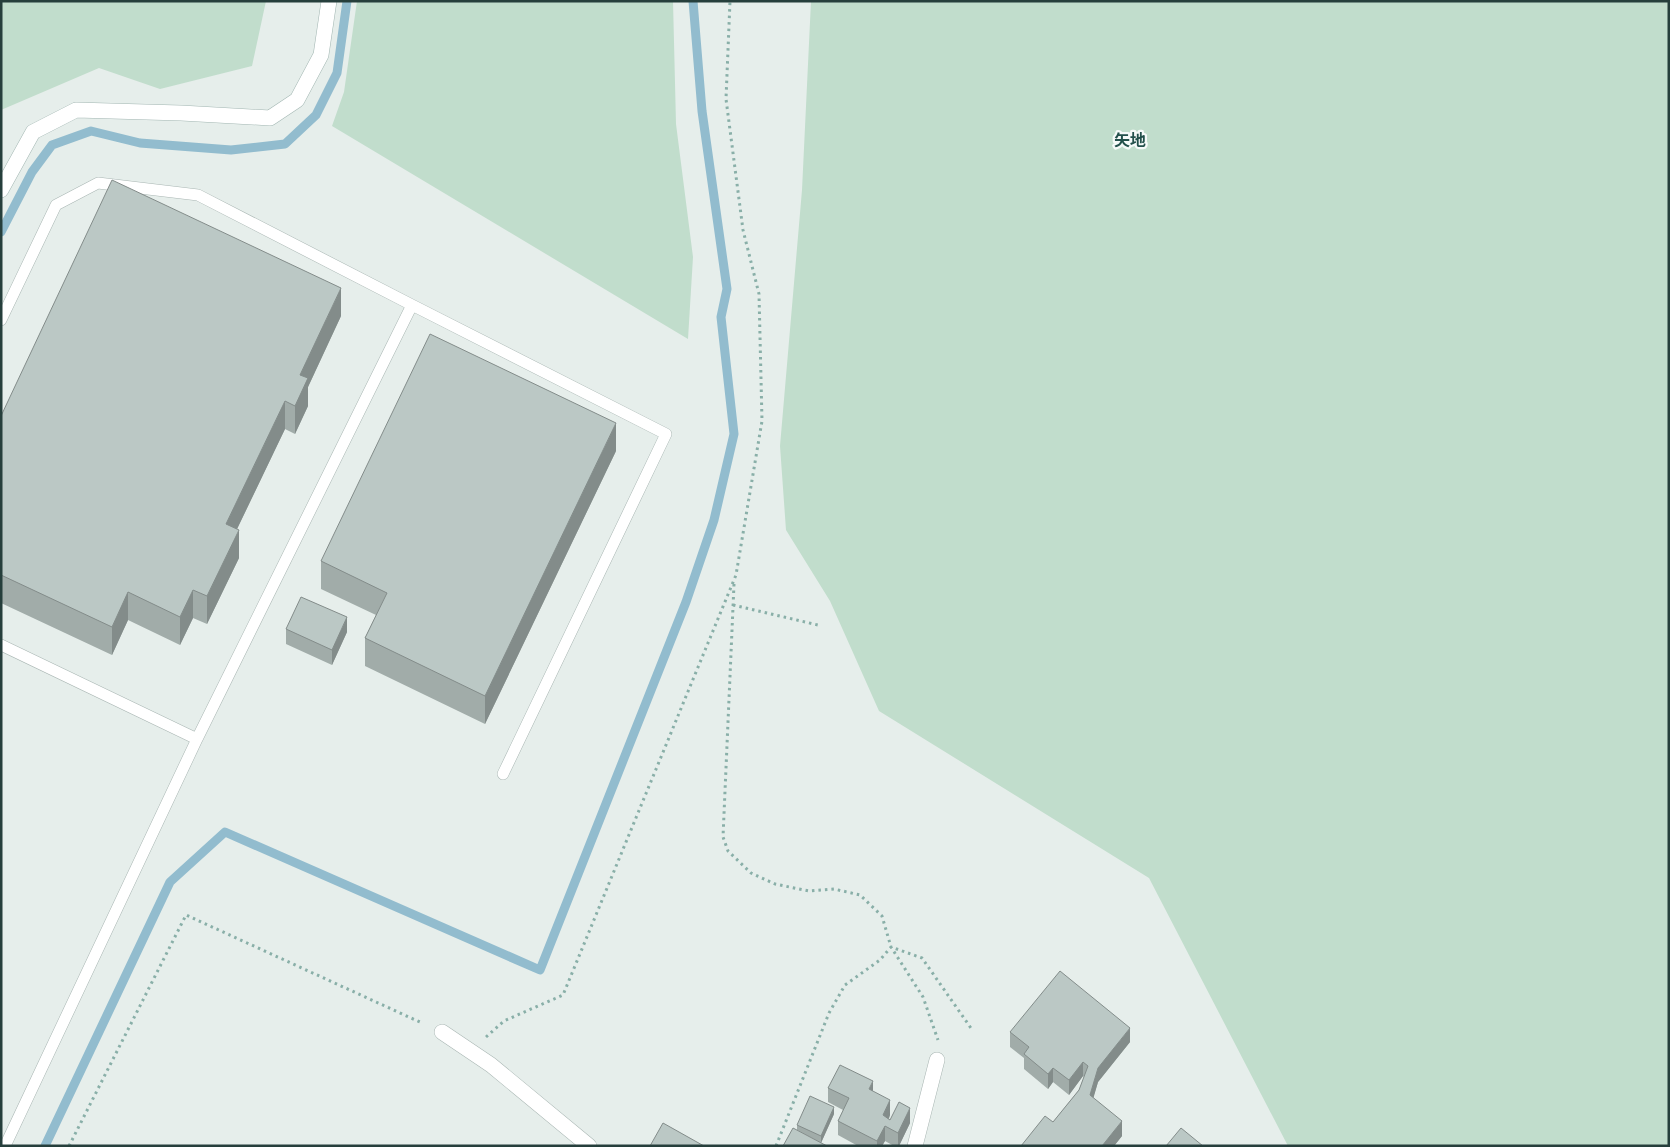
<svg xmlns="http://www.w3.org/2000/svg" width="1670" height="1147" viewBox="0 0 1670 1147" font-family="Overpass,'Noto Sans JP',sans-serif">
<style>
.green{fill:#c1ddcc}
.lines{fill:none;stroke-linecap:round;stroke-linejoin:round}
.stream{stroke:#92bcce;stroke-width:9}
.lane-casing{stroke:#a9b6b3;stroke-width:12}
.street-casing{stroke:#a9b6b3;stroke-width:16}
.secondary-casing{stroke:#a2b6b2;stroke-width:16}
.path{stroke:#89afa8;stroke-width:3;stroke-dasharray:2.5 4;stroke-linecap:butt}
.lane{stroke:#fff;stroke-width:11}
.street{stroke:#fff;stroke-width:15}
.secondary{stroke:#fff;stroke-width:15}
.wall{fill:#a1aca9}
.shaded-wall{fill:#838c8a}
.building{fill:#bbc8c5;stroke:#838c8a}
.labels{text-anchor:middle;stroke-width:4.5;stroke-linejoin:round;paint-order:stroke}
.quarter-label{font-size:16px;font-weight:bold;fill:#23504b;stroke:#f6faf9}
</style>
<rect width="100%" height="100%" fill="#e6eeeb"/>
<path class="green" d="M 1,1 L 266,1 L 252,66 L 160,89 L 99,68 L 1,110 Z
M 357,1 L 673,1 L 676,124 L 693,257 L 688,339 L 332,126 L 344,92 Z
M 811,1 L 1669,1 L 1669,1146 L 1288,1146 L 1149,878 L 879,711 L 830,601 L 786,530 L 780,446 L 802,190 Z"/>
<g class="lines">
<path class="stream" d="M 1,232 L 32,172 L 52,145 L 91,131 L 140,143 L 231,150 L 285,144 L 316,115 L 337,73 L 347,1
M 45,1146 L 170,882 L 225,832 L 540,970 L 686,602 L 714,520 L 734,434 L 721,317 L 727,289 L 702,111 L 693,1"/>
<defs>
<path id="lane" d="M 412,305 L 666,434 L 503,774
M 1,320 L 56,205 L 98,183 L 198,195 L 412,305 L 197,739 L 1,645
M 5,1146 L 197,739"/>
<path id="street" d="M 442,1032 L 491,1065 L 589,1146
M 915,1146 L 937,1060"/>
<path id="secondary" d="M 1,190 L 33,132 L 76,110 L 181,113 L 270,118 L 297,100 L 321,55 L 329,1"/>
</defs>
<use href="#lane" class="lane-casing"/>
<use href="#street" class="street-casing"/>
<use href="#secondary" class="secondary-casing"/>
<path class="path" d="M 734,584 L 723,837 L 728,851 L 751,873 L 775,884 L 809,891 L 834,889 L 860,895 L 882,916 L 891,947 L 923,997 L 938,1040
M 733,605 L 818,625
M 486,1037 L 504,1021 L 563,995 L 736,575 L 762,421 L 759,294 L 743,230 L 726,99 L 730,1
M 69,1146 L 186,915 L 422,1023
M 776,1146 L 829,1013 L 845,985 L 880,960 L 891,947 L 922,958 L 973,1031"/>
<use href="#lane" class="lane"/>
<use href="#street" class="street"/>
<use href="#secondary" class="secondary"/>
</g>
<path class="wall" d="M 341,316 L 308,387 L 308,406 L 295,434 L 285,429 L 237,529 L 239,558 L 207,624 L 193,618 L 180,645 L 128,620 L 112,655 L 1,603 L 1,416 Z
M 616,451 L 485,724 L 365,666 L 365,638 L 376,615 L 321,589 L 321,561 Z
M 286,629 L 347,632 L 332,665 L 286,644 Z
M 1010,1032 L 1130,1042 L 1098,1082 L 1093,1098 L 1122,1136 L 1114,1146 L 1021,1146 L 1053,1122 L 1079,1090 L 1084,1077 L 1083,1076 L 1069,1095 L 1053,1082 L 1048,1089 L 1024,1069 L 1024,1058 L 1010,1047 Z
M 828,1088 L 873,1091 L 890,1115 L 889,1119 L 890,1120 L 910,1123 L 899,1146 L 894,1146 L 885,1141 L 882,1146 L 858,1146 L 838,1135 L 838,1121 L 843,1110 L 828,1102 Z
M 834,1114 L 821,1143 L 797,1130 L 797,1125 Z"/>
<path class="shaded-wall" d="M 341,288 L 341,316 L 308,387 L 308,406 L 295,434 L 295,406 L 300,375 Z
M 285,401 L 285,429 L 226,552 L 226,524 Z
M 616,423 L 616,451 L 485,724 L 485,696 Z
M 239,530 L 239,558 L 207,624 L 207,596 Z
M 193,590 L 193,618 L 180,645 L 180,617 Z
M 128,592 L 128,620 L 112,655 L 112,627 Z
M 347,617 L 347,632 L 332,665 L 332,650 Z
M 1130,1028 L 1130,1042 L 1098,1082 L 1090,1110 L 1090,1095 L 1098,1068 Z
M 1083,1062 L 1083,1076 L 1069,1095 L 1069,1080 Z
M 1053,1068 L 1053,1082 L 1048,1089 L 1048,1074 Z
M 873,1081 L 873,1096 L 869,1089 Z
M 890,1100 L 890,1115 L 885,1127 L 885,1141 L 882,1146 L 877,1146 L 877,1141 L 883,1115 Z
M 834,1107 L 834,1114 L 821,1143 L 821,1136 Z
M 910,1108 L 910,1123 L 899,1146 L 898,1146 L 898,1133 Z
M 1122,1121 L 1122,1136 L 1114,1146 L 1102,1146 Z"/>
<path class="building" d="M 112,180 L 341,288 L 300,375 L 308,378 L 295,406 L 285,401 L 226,524 L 239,530 L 207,596 L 193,590 L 180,617 L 128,592 L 112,627 L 1,575 L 1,416 Z
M 430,334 L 616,423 L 485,696 L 365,638 L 387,593 L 321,561 Z
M 301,597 L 347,617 L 332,650 L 286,629 Z
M 1060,971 L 1130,1028 L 1098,1068 L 1090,1095 L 1122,1121 L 1102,1146 L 1021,1146 L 1045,1116 L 1053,1122 L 1079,1090 L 1088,1066 L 1083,1062 L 1069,1080 L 1053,1068 L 1048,1074 L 1024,1054 L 1029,1047 L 1010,1032 Z
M 840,1065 L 873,1081 L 869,1089 L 890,1100 L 883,1115 L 890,1120 L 899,1102 L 910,1108 L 898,1133 L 885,1126 L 877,1141 L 838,1121 L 849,1098 L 828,1088 Z
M 810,1096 L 834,1107 L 821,1136 L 797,1125 Z
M 663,1123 L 704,1146 L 650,1146 Z
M 793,1128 L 827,1146 L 783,1146 Z
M 1181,1128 L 1203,1146 L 1166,1146 Z"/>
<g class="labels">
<g class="quarter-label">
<text x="1130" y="146">矢地</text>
</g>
</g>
<rect width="1670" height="1147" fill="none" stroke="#263f3c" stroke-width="5"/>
</svg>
